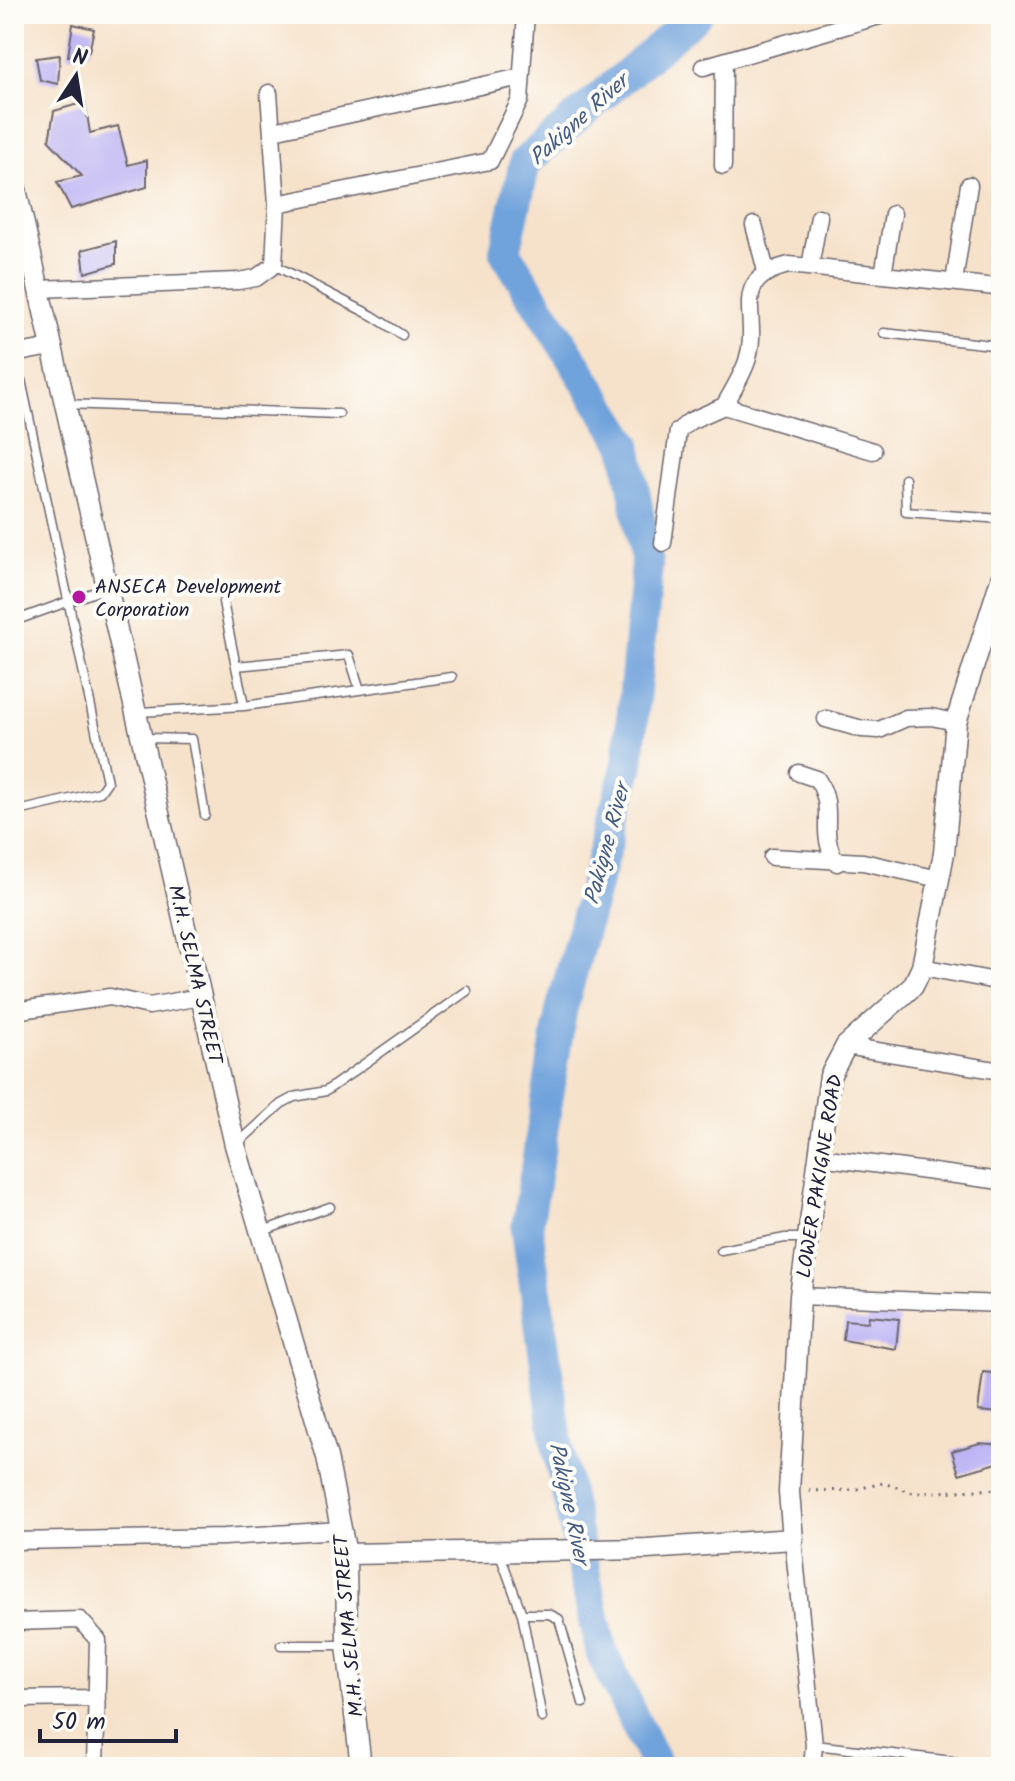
<svg xmlns="http://www.w3.org/2000/svg" width="1015" height="1781" viewBox="0 0 1015 1781" font-family="Kalam,sans-serif">
<style>
.lines{fill:none;stroke-linecap:round;stroke-linejoin:round}
.river{stroke:#70a2db;stroke-width:32}
.building{fill:#bab1f4}
.service-casing{stroke:#6c656d;stroke-width:11}
.minor-casing{stroke:#6c656d;stroke-width:19}
.tertiary-casing{stroke:#6c656d;stroke-width:23}
.path{stroke:#6c656d;stroke-width:3;stroke-dasharray:2 6;stroke-linecap:butt}
.service{stroke:#fff;stroke-width:8}
.minor{stroke:#fff;stroke-width:16}
.tertiary{stroke:#fff;stroke-width:20}
.poi-dot{fill:#b5179e;stroke:#fdfcf7;stroke-width:3}
.labels{text-anchor:middle;stroke-width:8;stroke-linejoin:round;paint-order:stroke}
.poi-label{font-size:20px;fill:#22223b;stroke:#fdfcf7;text-anchor:start}
.street-label{font-size:20px;fill:#22223b;stroke:#fdfcf7}
.water-label{font-size:22px;font-style:italic;fill:#455c83;stroke:#fdfcf7}
</style>
<rect width="100%" height="100%" fill="#fdfcf7"/>
<filter id="ink" filterUnits="userSpaceOnUse"><feTurbulence type="fractalNoise" baseFrequency=".0125" numOctaves="2"/><feDisplacementMap in="SourceGraphic" scale="16" xChannelSelector="R" yChannelSelector="G"/><feConvolveMatrix kernelMatrix="1 2 1 2 8 2 1 2 1" color-interpolation-filters="sRGB"/></filter>
<filter id="wash" filterUnits="userSpaceOnUse"><feTurbulence type="fractalNoise" baseFrequency=".006" numOctaves="4" result="noise"/><feDisplacementMap in="SourceGraphic" scale="32" xChannelSelector="R" yChannelSelector="G"/><feGaussianBlur stdDeviation="1.8" result="paint"/><feColorMatrix in="noise" values="0 0 0 0 0 0 0 0 0 0 0 0 0 0 0 0 0 1.4 0 .05"/><feComposite in="paint" operator="in"/></filter>
<g filter="url(#wash)">
<rect width="100%" height="100%" fill="#f6e2cb"/>
<g class="lines">
<path class="river" d="M 657,1767 L 602,1654 L 558,1450 L 527,1228 L 561,1011 L 628,764 L 647,565 L 626,445 L 505,252 L 525,162 L 697,14"/>
</g>
<g id="blocks">
<path class="building" d="M 73,24 L 94,29 L 89,52 L 68,56 Z
M 60,55 L 58,84 L 40,80 L 36,58 Z
M 85,102 L 90,133 L 118,126 L 128,165 L 147,160 L 147,187 L 71,209 L 57,182 L 82,176 L 49,141 L 54,111 Z
M 116,241 L 116,264 L 85,273 L 82,250 Z
M 869,1316 L 899,1319 L 896,1349 L 843,1340 L 845,1320 L 868,1322 Z
M 983,1372 L 1001,1374 L 1001,1413 L 978,1411 Z
M 980,1443 L 1001,1445 L 1001,1462 L 959,1474 L 952,1451 Z"/>
</g>
</g>
<g filter="url(#ink)">
<use href="#blocks" fill-opacity="0" stroke="#6c656d" stroke-width="2"/>
<g class="lines">
<defs>
<path id="service" d="M 274,265 L 373,316 L 402,335
M 884,333 L 1001,346
M 65,404 L 339,414
M 905,479 L 906,512 L 1001,519
M 223,602 L 244,706
M 14,621 L 106,588
M 236,666 L 349,655 L 360,690
M 139,712 L 244,706 L 452,677
M 144,738 L 192,739 L 205,815
M 14,812 L 100,792 L 107,782 L 21,380
M 236,1145 L 281,1104 L 294,1097 L 326,1091 L 467,991
M 263,1231 L 330,1207
M 721,1250 L 785,1238 L 807,1238
M 499,1552 L 522,1614 L 542,1718
M 522,1614 L 549,1614 L 559,1619 L 583,1703
M 281,1645 L 346,1645
M 815,1745 L 953,1761"/>
<path id="minor" d="M 703,67 L 886,14
M 273,131 L 521,77
M 723,166 L 724,61
M 277,204 L 490,161 L 520,100 L 526,14
M 754,225 L 766,271
M 810,267 L 819,217
M 883,275 L 893,214
M 954,282 L 969,185
M 38,289 L 238,281 L 256,278 L 274,265 L 277,204 L 269,93
M 14,354 L 51,347
M 873,451 L 724,406 C 732,392 742,376 747,361 C 762,316 726,280 789,265 L 996,287
M 663,543 L 678,431 L 690,421 L 724,406
M 826,719 L 862,729 L 879,730 L 906,718 L 931,717 L 956,722
M 799,773 L 817,779 C 838,812 816,830 837,863
M 772,857 L 863,862 L 939,879
M 922,967 L 1001,982
M 14,1011 L 110,997 L 149,1006 L 200,997
M 846,1046 L 1001,1071
M 820,1157 L 1001,1181
M 800,1296 L 1001,1304
M 793,1539 L 814,1745 L 812,1767
M 14,1541 L 224,1537 L 341,1530
M 14,1622 L 80,1620 L 98,1640 L 95,1767
M 14,1699 L 97,1698"/>
<path id="tertiary" d="M 14,181 L 235,1145 L 327,1457 L 346,1554 L 347,1645 L 361,1767
M 346,1554 L 647,1549 L 793,1539 L 789,1492 L 800,1296 L 830,1076 L 846,1046 L 913,986 L 922,967 L 944,853 L 956,722 L 1001,579"/>
</defs>
<use href="#service" class="service-casing"/>
<use href="#minor" class="minor-casing"/>
<use href="#tertiary" class="tertiary-casing"/>
<path class="path" d="M 809,1491 L 853,1490 L 883,1483 L 913,1493 L 1001,1489"/>
<use href="#service" class="service"/>
<use href="#minor" class="minor"/>
<use href="#tertiary" class="tertiary"/>
</g>
</g>
<circle class="poi-dot" cx="79" cy="597" r="8"/>
<g class="labels">
<g class="poi-label">
<text x="95" y="593">ANSECA Development<tspan x="95" dy="23">Corporation</tspan></text>
</g>
<g class="street-label">
<text transform="translate(196 974) rotate(77)" y="7">M.H. SELMA STREET</text>
<text transform="translate(819 1176) rotate(-81)" y="7">LOWER PAKIGNE ROAD</text>
<text transform="translate(348 1626) rotate(-95)" y="7">M.H. SELMA STREET</text>
</g>
<g class="water-label">
<text transform="translate(578 119) rotate(-42)" y="8">Pakigne River</text>
<text transform="translate(606 844) rotate(-75)" y="8">Pakigne River</text>
<text transform="translate(570 1503) rotate(78)" y="8">Pakigne River</text>
</g>
</g>
<rect width="1015" height="1781" fill="none" stroke="#fdfcf7" stroke-width="48"/>
<g transform="translate(76 76) rotate(12)" stroke="#fdfcf7" stroke-width="6" paint-order="stroke">
<path d="M0-6L14 30L0 20L-14 30Z" fill="#22223b"/>
<text y="-12" font-size="22" font-weight="bold" text-anchor="middle" fill="#22223b">N</text>
</g>
<path d="M40 1729v12h136v-12" fill="none" stroke="#22223b" stroke-width="4"/>
<text x="52" y="1729" font-size="24" fill="#22223b" stroke="#fdfcf7" stroke-width="6" paint-order="stroke">50 m</text>
</svg>
